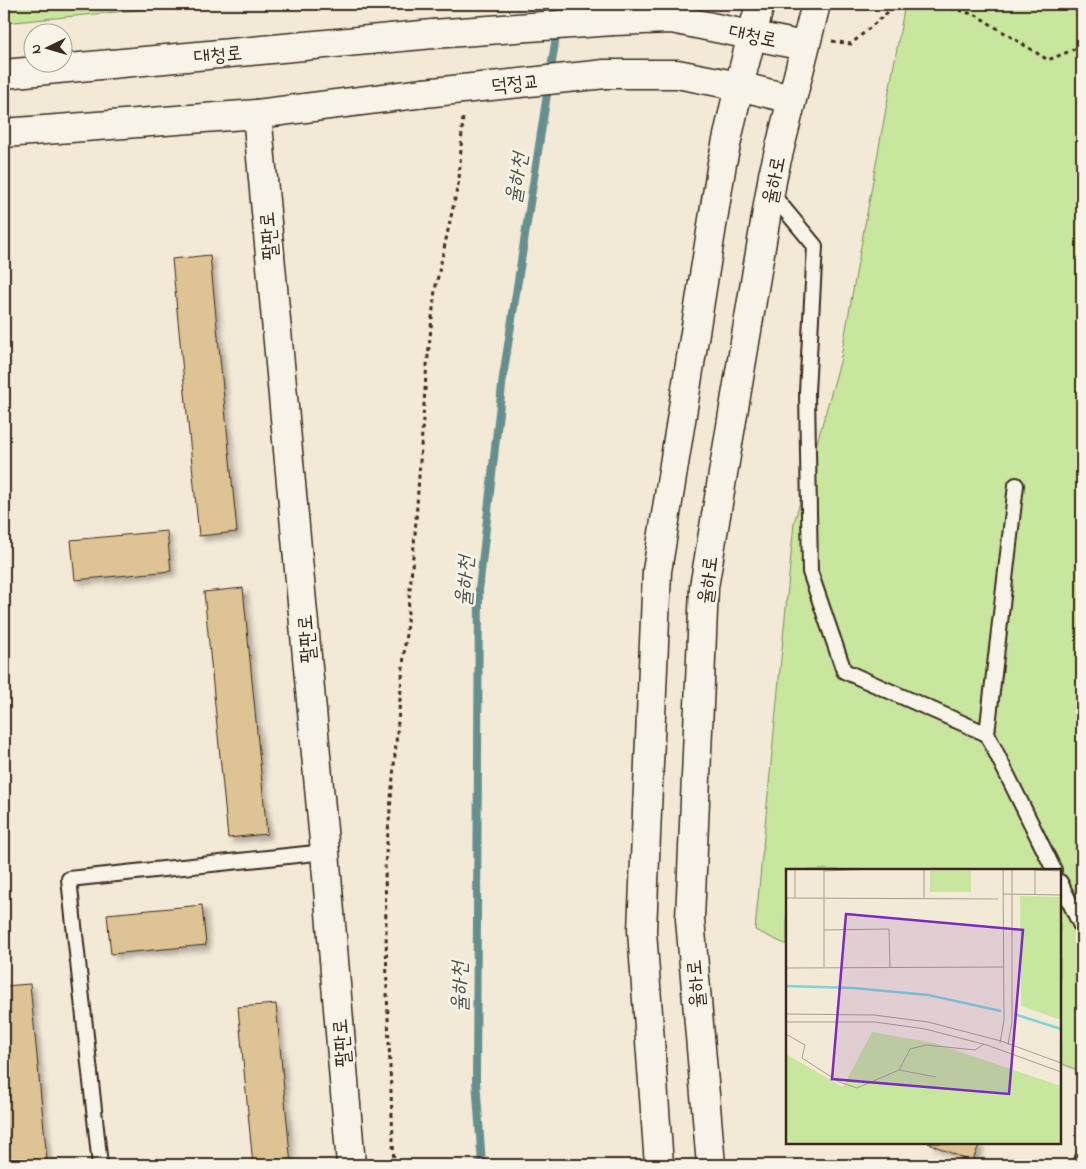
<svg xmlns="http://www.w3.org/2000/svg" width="1086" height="1169" viewBox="0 0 1086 1169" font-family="'Indie Flower','Poor Story',sans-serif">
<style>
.green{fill:#c8e69e;stroke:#82885e}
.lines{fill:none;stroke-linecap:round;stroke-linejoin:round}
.stream{stroke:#668f8e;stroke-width:8}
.building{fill:#dec494;stroke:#3b2a1e;filter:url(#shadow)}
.service-casing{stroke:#3b2a1e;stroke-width:18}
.tertiary-casing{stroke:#3b2a1e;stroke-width:31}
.secondary-casing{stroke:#3b2a1e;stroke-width:31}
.path{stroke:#3b2a1e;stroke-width:3;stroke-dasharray:4 4;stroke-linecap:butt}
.service{stroke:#f7f3e8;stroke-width:14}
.tertiary{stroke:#f7f3e8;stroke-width:28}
.secondary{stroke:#f7f3e8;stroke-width:28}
.secondary-bridge-casing{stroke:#3b2a1e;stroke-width:31;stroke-linecap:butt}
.secondary-bridge{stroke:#f7f3e8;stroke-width:28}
.labels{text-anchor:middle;stroke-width:5;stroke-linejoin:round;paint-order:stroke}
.street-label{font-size:20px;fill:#3b2a1e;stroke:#f7f3e8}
.water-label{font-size:21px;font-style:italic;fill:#4d544c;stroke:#f7f3e8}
.inset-river{fill:none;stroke:#82d3d8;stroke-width:2.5}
.inset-road{fill:none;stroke:#a99d8d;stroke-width:1}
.view{fill:#7b2cbf;fill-opacity:0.15;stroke:#7b2cbf;stroke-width:2.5}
.inset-edge{fill:none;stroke:#3b2a1e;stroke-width:2.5}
</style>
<defs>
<filter id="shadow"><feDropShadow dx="4.5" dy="4.5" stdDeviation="2.5" flood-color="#0004"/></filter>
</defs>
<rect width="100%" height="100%" fill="#f2ead7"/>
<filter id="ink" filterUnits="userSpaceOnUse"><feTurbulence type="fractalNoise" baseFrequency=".02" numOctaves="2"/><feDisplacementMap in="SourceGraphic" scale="10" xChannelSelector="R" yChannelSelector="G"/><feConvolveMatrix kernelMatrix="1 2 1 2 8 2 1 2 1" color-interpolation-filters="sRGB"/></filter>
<g filter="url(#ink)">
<path class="green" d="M 4,4 L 197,4 L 4,23 Z
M 905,4 L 1082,4 L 1082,1072 L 1060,1063 L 1060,870 L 787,870 L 787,945 L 755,930 L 794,523 L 840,362 Z"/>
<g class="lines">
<path class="stream" d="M 558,19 L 561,4
M 482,1165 L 476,1080 L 479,590 L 503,377 L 557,30"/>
</g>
<path class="building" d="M 210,255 L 237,532 L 199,536 L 172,259 Z
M 167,531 L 171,571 L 75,580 L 71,540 Z
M 243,588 L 267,834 L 228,838 L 204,592 Z
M 202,905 L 206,945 L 111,954 L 107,914 Z
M 30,984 L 47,1160 L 9,1163 L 4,1104 L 4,986 Z
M 276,1004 L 291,1165 L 253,1165 L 238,1007 Z
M 928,1143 L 980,1143 L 972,1162 Z"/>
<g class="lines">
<defs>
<path id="service" d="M 771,193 L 815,246 L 807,392 L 810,572 L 844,671 L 987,734 L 1054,870
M 987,734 L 1016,485
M 1060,882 L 1082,928
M 100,1165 L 69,879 L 325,852
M 1079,1165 L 1082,1160"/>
<path id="tertiary" d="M 257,114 L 325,852 L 351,1165"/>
<path id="secondary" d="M 613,21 L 672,19 L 804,46
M 4,74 L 433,34
M 605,74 L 677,74 L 739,86 L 791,99
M 4,133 L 257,114 L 424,93
M 659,1165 L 642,931 L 657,571 L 722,163 L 739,86 L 760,4
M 711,1165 L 690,919 L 704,587 L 773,175 L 816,4"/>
</defs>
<use href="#service" class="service-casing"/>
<use href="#tertiary" class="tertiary-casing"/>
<use href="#secondary" class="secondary-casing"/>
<path class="path" d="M 936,4 L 976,15 L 1048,60 L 1082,46
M 832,41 L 851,44 L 895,6 L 906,4
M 394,1165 L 387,993 L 385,865 L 415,534 L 426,375 L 435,290 L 459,180 L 463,115"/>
<use href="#service" class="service"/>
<use href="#tertiary" class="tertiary"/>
<use href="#secondary" class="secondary"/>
<defs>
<path id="secondary-bridge" d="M 433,34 L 613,21
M 424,93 L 605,74"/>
</defs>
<use href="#secondary-bridge" class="secondary-bridge-casing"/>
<use href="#secondary-bridge" class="secondary-bridge"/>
</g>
</g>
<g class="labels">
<g class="street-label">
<text transform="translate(753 35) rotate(12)" y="7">대청로</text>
<text transform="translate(218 54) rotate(-5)" y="7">대청로</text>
<text transform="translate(515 83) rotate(-6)" y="7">덕정교</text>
<text transform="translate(773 180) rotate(-79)" y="7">율하로</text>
<text transform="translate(268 236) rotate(-95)" y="7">팔판로</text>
<text transform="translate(707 580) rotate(-83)" y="7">율하로</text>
<text transform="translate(306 639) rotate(-95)" y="7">팔판로</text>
<text transform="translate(695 984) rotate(-95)" y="7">율하로</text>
<text transform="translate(341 1043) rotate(-95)" y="7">팔판로</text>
</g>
<g class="water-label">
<text transform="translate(516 178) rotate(-81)" y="7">율하천</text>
<text transform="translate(464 581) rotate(-86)" y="7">율하천</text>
<text transform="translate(459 987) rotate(-90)" y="7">율하천</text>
</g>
</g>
<g transform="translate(786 869)">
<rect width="275" height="275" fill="#f2ead7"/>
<path d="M 144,2 L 185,2 L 185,23 L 144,23 ZM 234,27 L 275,28 L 275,151 L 235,137 ZM 86,163 L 148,174 L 275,217 L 275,275 L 0,275 L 0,185 L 57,218 Z" fill="#c8e69e"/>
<path class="inset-river" d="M 0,117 L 67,119 L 142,126 L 215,142M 228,145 L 275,160"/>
<path class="inset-road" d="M 9,0 L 9,29M 38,0 L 38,98M 249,0 L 249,26M 249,1 L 275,2M 38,2 L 90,0M 217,25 L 275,26M 0,29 L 212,30M 138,30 L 138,0M 38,61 L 103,60 L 104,99M 0,99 L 217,98M 0,145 L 88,146 L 142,153 L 215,172 L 275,194M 0,153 L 89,153 L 139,160 L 201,176 L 275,203M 0,165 L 19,176 L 16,189 L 53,213 L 71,219 L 113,201 L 124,180 L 140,176 L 189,181 L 198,175M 214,174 L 218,151 L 217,0M 222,176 L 226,153 L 226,0M 113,201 L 150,208"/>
<path class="view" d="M 60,45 L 237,61 L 223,225 L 46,210 Z"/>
<rect width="275" height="275" class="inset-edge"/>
</g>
<rect width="1086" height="1169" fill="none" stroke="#f7f3e8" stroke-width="20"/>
<rect x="10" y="10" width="1066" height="1149" fill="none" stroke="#3b2a1e" stroke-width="2" filter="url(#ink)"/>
<g transform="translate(48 48) rotate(265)"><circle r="24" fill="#f7f3e8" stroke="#aca397"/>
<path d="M0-4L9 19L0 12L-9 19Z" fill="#3b2a1e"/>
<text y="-8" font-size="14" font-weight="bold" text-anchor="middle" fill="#3b2a1e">N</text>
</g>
</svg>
